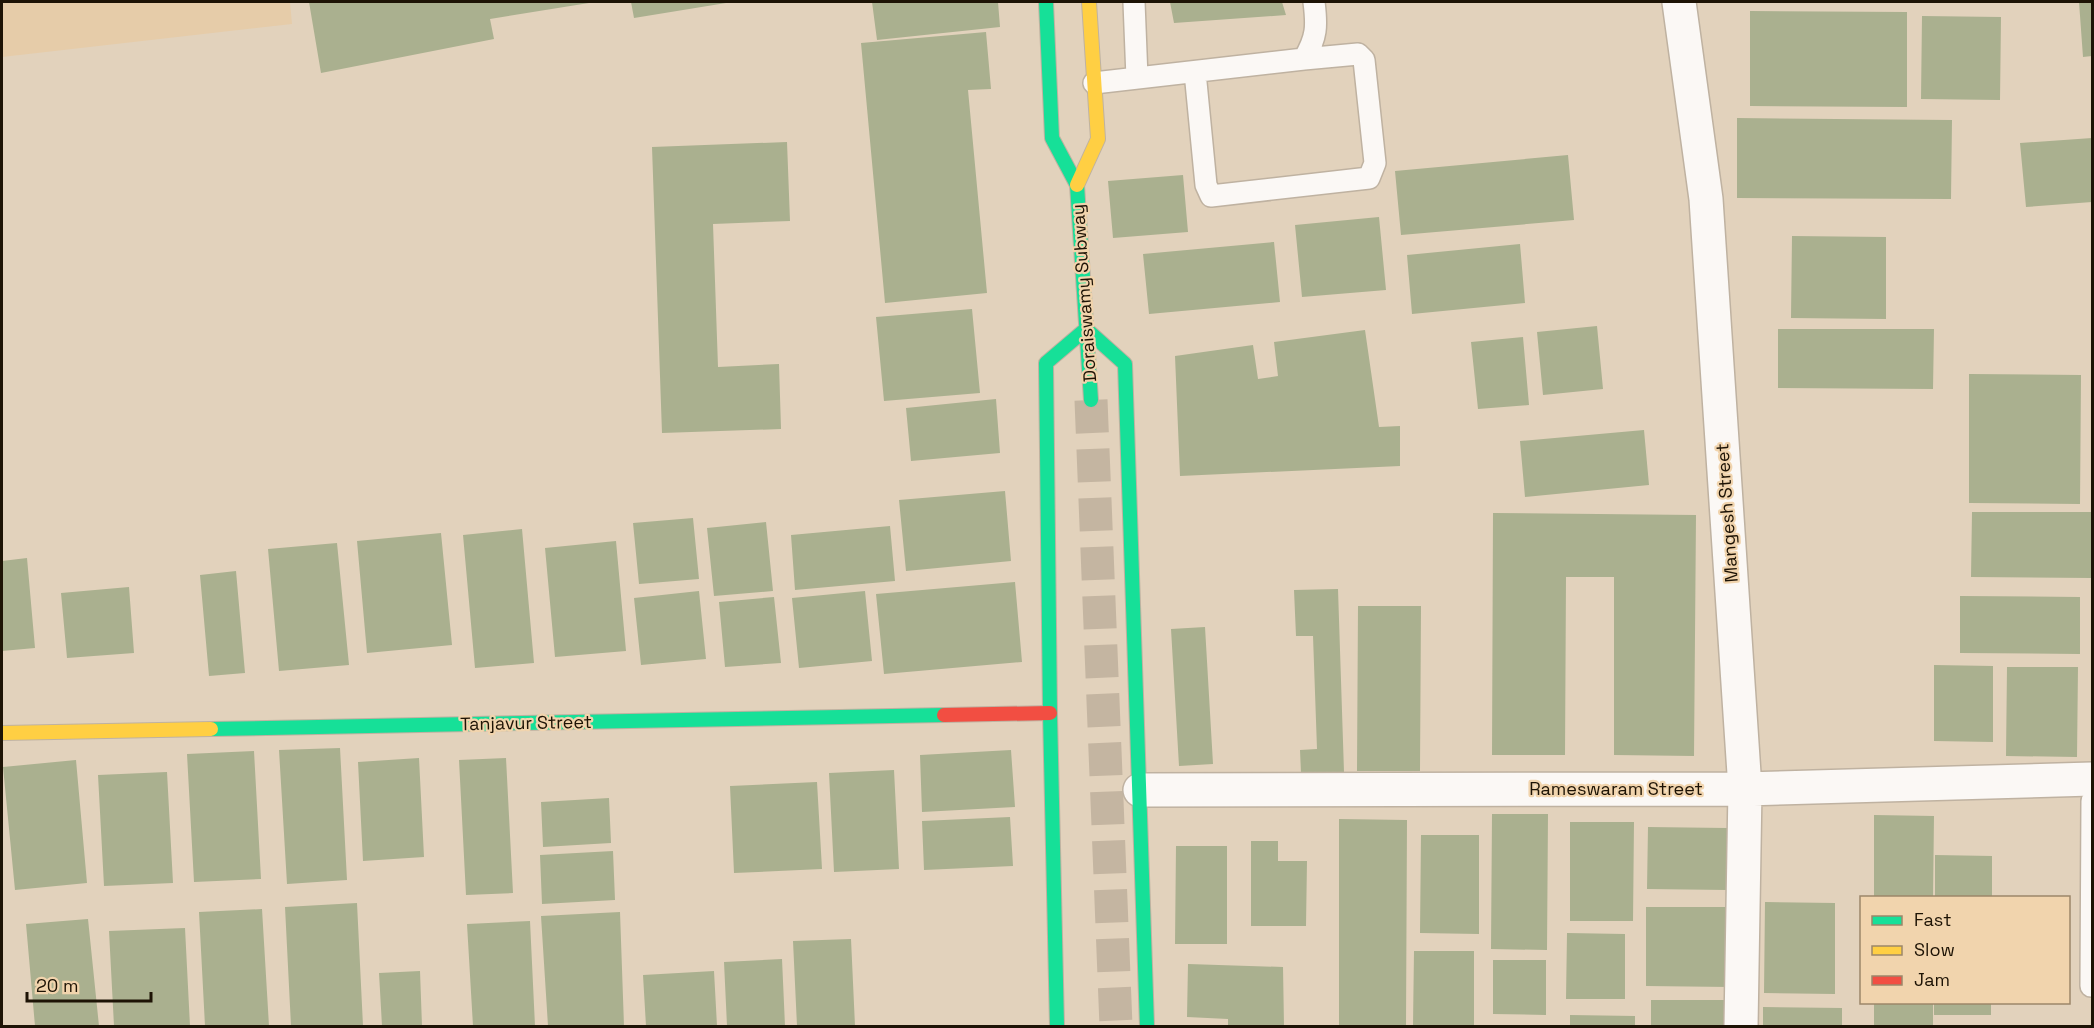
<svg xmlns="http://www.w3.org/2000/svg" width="2094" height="1028" viewBox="0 0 2094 1028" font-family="'Space Grotesk',sans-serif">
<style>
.built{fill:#e6cca9}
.building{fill:#aab08f}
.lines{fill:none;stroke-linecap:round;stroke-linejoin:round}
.secondary-tunnel{stroke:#c4b5a1;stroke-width:33;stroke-dasharray:33 16;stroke-linecap:butt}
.lane-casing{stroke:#bfb2a1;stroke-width:24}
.street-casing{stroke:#bfb2a1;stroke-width:36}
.fast-casing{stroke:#bfb2a1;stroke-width:16}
.slow-casing{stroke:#bfb2a1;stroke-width:16}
.jam-casing{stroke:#bfb2a1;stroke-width:16}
.lane{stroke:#fbf8f5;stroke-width:21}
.street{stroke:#fbf8f5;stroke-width:33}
.fast{stroke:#16e098;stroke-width:14}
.slow{stroke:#ffcf43;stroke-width:14}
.jam{stroke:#f24e42;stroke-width:14}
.labels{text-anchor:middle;stroke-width:4.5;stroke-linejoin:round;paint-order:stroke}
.street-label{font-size:18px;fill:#1d1305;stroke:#f1d4ad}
</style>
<rect width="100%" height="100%" fill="#e2d2bc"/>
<path class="built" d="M 2,2 L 290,2 L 292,24 L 2,57 Z"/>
<path class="building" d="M 309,2 L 589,2 L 589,3 L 490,19 L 494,39 L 321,73 Z
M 631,2 L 726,2 L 726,3 L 634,18 Z
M 872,2 L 998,2 L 1000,27 L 877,40 Z
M 1170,2 L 1282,2 L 1286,15 L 1174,23 Z
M 2079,2 L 2092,2 L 2092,56 L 2083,57 Z
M 1750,11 L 1907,12 L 1907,107 L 1750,106 Z
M 1922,16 L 2001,17 L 2000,100 L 1921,99 Z
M 986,32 L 991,89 L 968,90 L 987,293 L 885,303 L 861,43 Z
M 1737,118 L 1952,120 L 1951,199 L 1737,198 Z
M 2092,138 L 2092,202 L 2026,207 L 2020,143 Z
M 787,142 L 790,221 L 713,224 L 718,367 L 779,364 L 781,429 L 662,433 L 652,147 Z
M 1568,155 L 1574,220 L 1401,235 L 1395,171 Z
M 1183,175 L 1188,232 L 1113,238 L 1108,181 Z
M 1379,217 L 1386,290 L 1302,297 L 1295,225 Z
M 1792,236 L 1886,237 L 1886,319 L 1791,318 Z
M 1274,242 L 1280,302 L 1149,314 L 1143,254 Z
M 1520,244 L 1525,303 L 1412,314 L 1407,255 Z
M 972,309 L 980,393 L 884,401 L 876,317 Z
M 1597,326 L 1603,389 L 1543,395 L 1537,332 Z
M 1778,329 L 1934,329 L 1933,389 L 1778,388 Z
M 1365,330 L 1379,427 L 1400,426 L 1400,466 L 1180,476 L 1175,356 L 1253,345 L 1258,379 L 1278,376 L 1274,342 Z
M 1523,337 L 1529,405 L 1478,409 L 1471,342 Z
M 1969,374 L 2081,375 L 2080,504 L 1969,503 Z
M 996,399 L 1000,453 L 911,461 L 906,408 Z
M 1644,430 L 1649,485 L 1525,497 L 1520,441 Z
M 1005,491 L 1011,561 L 906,571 L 899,500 Z
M 1972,512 L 2092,512 L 2091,578 L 1971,577 Z
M 1493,513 L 1696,515 L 1694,756 L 1614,755 L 1614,577 L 1566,577 L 1565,755 L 1492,755 Z
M 693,518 L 699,579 L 639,584 L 633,523 Z
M 766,522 L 773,591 L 714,596 L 707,528 Z
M 890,526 L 895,581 L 795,590 L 791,535 Z
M 522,529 L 534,663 L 475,668 L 463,535 Z
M 441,533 L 452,645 L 367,653 L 357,541 Z
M 616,541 L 626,651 L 555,657 L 545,548 Z
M 337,543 L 349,665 L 279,671 L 268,549 Z
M 27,558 L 35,648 L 2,651 L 2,561 Z
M 236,571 L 245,673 L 209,676 L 200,575 Z
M 1015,582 L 1022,662 L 884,674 L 876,594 Z
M 129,587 L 134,653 L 67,658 L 61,593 Z
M 1338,589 L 1344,772 L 1301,773 L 1300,750 L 1317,749 L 1313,636 L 1296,636 L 1294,590 Z
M 699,591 L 706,659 L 641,665 L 634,598 Z
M 865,591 L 872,661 L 799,668 L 792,598 Z
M 1960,596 L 2080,597 L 2080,654 L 1960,653 Z
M 774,597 L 781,663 L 725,667 L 719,602 Z
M 1358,606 L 1421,606 L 1420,771 L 1357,771 Z
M 1205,627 L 1213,764 L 1179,766 L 1171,629 Z
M 1934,665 L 1993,666 L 1993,742 L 1934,741 Z
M 2007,667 L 2078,667 L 2077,757 L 2006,756 Z
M 340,748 L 347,880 L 287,884 L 279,750 Z
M 1011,750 L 1015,807 L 922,812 L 920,755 Z
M 254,751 L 261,879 L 194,882 L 187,754 Z
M 419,758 L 424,857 L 363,861 L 358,762 Z
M 506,758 L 513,893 L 466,895 L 459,760 Z
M 76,760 L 87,883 L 15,890 L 3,767 Z
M 894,770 L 899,869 L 834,872 L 829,773 Z
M 167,772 L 173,883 L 104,886 L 98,775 Z
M 817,782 L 822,869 L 734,873 L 730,786 Z
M 609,798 L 611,843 L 543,847 L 541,802 Z
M 1492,814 L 1548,814 L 1547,950 L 1491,949 Z
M 1874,815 L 1934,816 L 1933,898 L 1874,898 Z
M 1010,817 L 1013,866 L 924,870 L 922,821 Z
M 1339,819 L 1407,820 L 1406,1026 L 1339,1026 Z
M 1570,822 L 1634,822 L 1633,921 L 1570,921 Z
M 1648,827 L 1727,828 L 1727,890 L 1647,889 Z
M 1421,835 L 1479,835 L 1479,934 L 1420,933 Z
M 1251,841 L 1278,841 L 1278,861 L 1307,861 L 1306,926 L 1251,926 Z
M 1176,846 L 1227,846 L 1227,944 L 1175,944 Z
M 613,851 L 615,900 L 542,904 L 540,855 Z
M 1935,855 L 1992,856 L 1992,898 L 1935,898 Z
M 1765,902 L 1835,903 L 1835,994 L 1764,993 Z
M 357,903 L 363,1026 L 291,1026 L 285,907 Z
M 1646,907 L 1730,907 L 1730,987 L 1646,986 Z
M 262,909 L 269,1026 L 205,1026 L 199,912 Z
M 620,912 L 624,1026 L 548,1026 L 541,916 Z
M 88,919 L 99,1026 L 35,1026 L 26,924 Z
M 530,921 L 535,1026 L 473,1026 L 467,924 Z
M 185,928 L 190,1026 L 114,1026 L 109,931 Z
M 1567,933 L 1625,934 L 1625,999 L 1566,999 Z
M 851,939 L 855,1026 L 797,1026 L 793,941 Z
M 1414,951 L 1474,951 L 1474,1026 L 1413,1026 Z
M 782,959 L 785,1026 L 727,1026 L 724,962 Z
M 1493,960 L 1546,960 L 1546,1015 L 1493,1014 Z
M 1188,964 L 1283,967 L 1284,1026 L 1228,1026 L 1228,1019 L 1187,1017 Z
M 420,971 L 422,1026 L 382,1026 L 379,973 Z
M 714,971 L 717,1026 L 646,1026 L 643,975 Z
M 1651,1000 L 1729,1000 L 1729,1026 L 1651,1026 Z
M 1874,1002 L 1933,1002 L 1933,1026 L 1874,1026 Z
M 1934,1002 L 1991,1002 L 1991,1015 L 1934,1015 Z
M 1763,1007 L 1842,1008 L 1842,1026 L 1763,1026 Z
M 1570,1015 L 1635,1016 L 1635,1026 L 1570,1026 Z"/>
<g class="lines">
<path class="secondary-tunnel" d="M 1091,400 L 1116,1026"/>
<defs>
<path id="lane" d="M 1134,2 L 1137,78
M 1195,72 L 1206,185 L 1211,196 L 1369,178 L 1375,163 L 1364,60 L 1358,54 L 1304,59
M 1094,83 L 1304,59 C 1317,37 1317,26 1314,2
M 2091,986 L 2092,801"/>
<path id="street" d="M 1679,2 L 1706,199 L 1745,789 L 1741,1026
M 1140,790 L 1745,789 L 2092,779"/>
<path id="fast" d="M 1046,2 L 1052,138 L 1077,185 L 1091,400
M 1086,329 L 1125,364 L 1147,1026
M 211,729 L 944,715
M 1057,1026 L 1050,713 L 1046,363 L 1086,329"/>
<path id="slow" d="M 1077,185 L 1098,139 L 1089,2
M 2,733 L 211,729"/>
<path id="jam" d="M 944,715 L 1050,713"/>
</defs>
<use href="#lane" class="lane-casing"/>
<use href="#street" class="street-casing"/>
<use href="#fast" class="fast-casing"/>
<use href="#slow" class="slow-casing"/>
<use href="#jam" class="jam-casing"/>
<use href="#lane" class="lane"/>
<use href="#street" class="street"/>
<use href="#fast" class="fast"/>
<use href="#slow" class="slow"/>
<use href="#jam" class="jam"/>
</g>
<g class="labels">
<g class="street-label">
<text transform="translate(1084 293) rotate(-94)" y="6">Doraiswamy Subway</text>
<text transform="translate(1727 513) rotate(-94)" y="6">Mangesh Street</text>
<text transform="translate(526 723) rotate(-1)" y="6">Tanjavur Street</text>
<text x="1616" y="795">Rameswaram Street</text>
</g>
</g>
<rect width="2094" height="1028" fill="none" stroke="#1d1305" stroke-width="6"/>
<rect x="1860" y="896" width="210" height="108" fill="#f1d4ad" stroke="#9c876a" stroke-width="1.5"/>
<rect x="1872" y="916" width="30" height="9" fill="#16e098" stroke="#9c876a" stroke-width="1.5"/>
<text x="1914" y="926" font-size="18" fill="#1d1305">Fast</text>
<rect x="1872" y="946" width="30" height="9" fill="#ffcf43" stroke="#9c876a" stroke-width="1.5"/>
<text x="1914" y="956" font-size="18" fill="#1d1305">Slow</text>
<rect x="1872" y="976" width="30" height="9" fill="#f24e42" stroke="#9c876a" stroke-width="1.5"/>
<text x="1914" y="986" font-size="18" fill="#1d1305">Jam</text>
<path d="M27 992v9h124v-9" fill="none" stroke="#1d1305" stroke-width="3"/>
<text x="36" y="992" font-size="18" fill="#1d1305" stroke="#f1d4ad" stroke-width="4.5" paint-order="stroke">20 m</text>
</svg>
